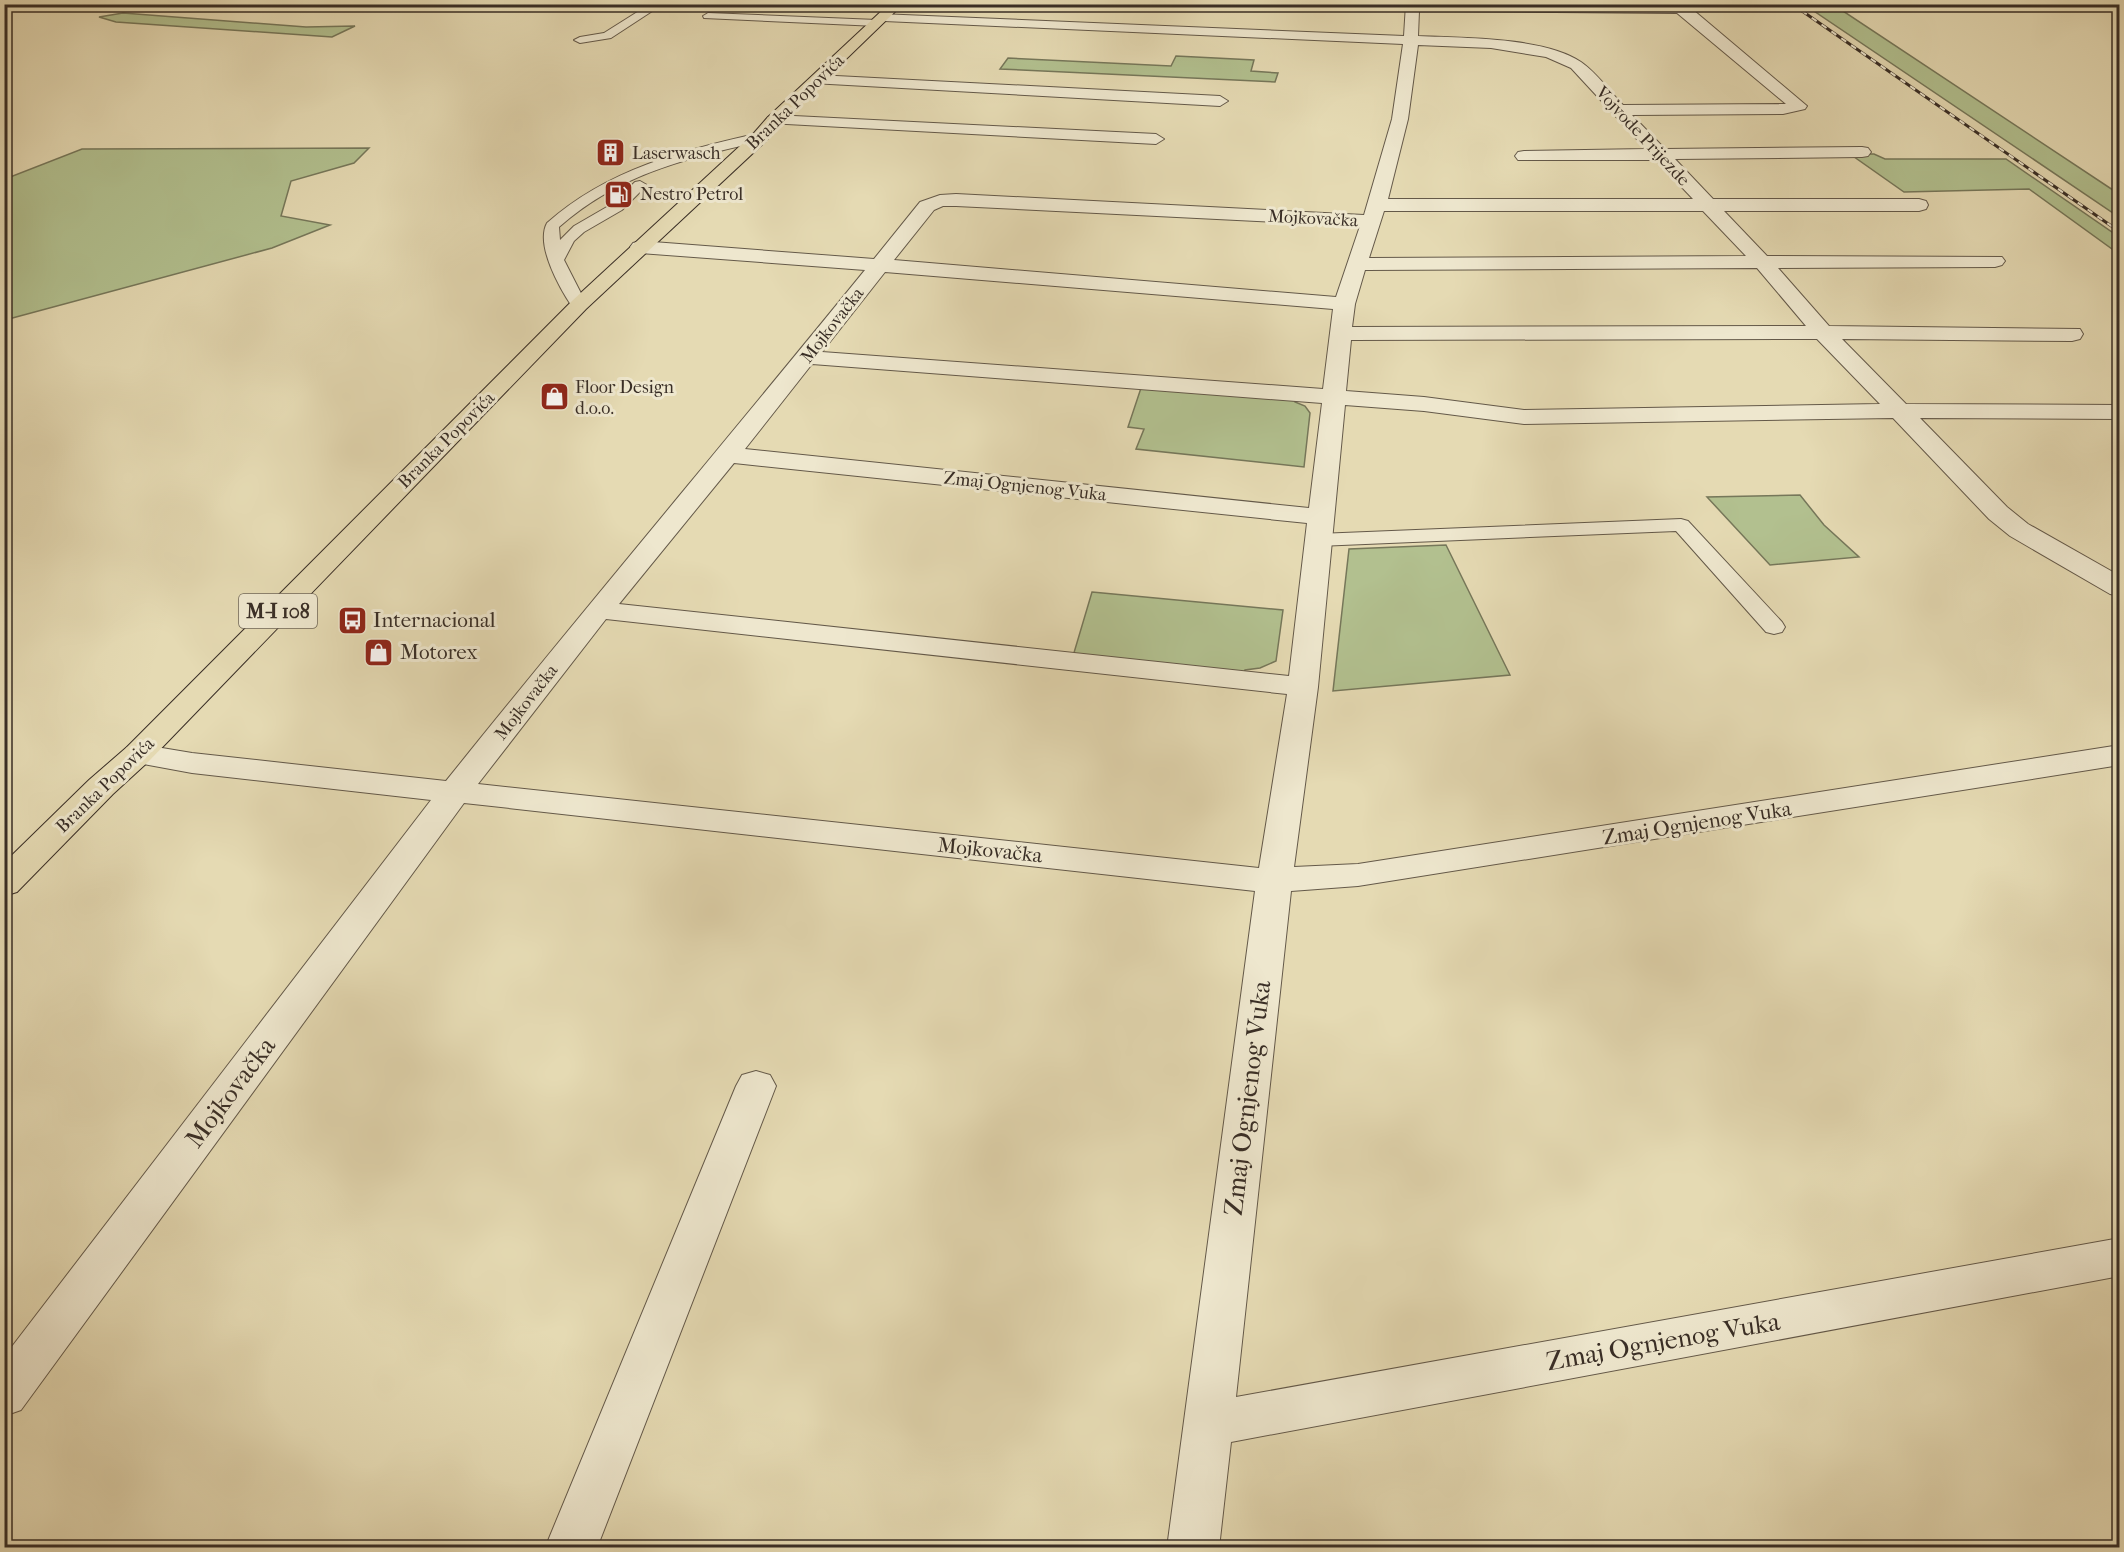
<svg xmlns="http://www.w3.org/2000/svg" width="2124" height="1552" viewBox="0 0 2124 1552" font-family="'IM FELL French Canon',serif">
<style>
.green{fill:#b2c08f;stroke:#76775a;stroke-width:1.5}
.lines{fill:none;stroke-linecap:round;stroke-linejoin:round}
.service-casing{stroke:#645949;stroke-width:2}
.minor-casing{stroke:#645949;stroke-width:2}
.primary-casing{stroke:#392e26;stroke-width:2}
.service{fill:#eee7ce;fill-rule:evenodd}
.minor{fill:#eee7ce;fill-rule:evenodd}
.primary{fill:#e5dab3;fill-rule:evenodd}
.rail-casing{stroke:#392e26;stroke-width:3}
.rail{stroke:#eee7ce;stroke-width:2;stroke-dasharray:6;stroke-linecap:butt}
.labels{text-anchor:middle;stroke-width:6;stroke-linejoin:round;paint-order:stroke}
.far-street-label{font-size:18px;fill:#392e26;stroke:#eee7ce}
.far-poi-label{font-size:18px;fill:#392e26;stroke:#eee7ce;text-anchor:start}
.shield{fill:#eee7ce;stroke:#6f6658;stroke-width:1.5}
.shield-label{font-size:20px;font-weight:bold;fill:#392e26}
.poi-label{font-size:21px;fill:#392e26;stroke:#eee7ce;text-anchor:start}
.street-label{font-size:21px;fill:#392e26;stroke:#eee7ce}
.near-street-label{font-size:26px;fill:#392e26;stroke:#eee7ce}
</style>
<rect width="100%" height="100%" fill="#e5dab3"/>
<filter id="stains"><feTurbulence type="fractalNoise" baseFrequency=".00333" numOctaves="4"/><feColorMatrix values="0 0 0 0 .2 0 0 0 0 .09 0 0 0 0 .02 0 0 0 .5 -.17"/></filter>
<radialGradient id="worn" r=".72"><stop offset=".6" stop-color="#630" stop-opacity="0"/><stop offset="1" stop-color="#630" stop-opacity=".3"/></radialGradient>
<path class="green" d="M 1805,5 L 1834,5 L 2119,194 L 2119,217 Z
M 123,13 L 306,27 L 355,26 L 332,37 L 116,22 L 99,17 Z
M 1176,56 L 1254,60 L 1251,71 L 1278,73 L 1275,82 L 1000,69 L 1008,58 L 1171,66 Z
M 369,148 L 354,163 L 291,181 L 281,216 L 330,225 L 272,248 L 5,320 L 5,179 L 82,149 Z
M 1850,154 L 1874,154 L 1885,159 L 2006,159 L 2119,237 L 2119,254 L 2029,189 L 1904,192 Z
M 1141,388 L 1295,399 L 1295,402 L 1305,406 L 1310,413 L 1304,467 L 1136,449 L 1144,429 L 1128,427 Z
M 1800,495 L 1824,525 L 1859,557 L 1770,565 L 1707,497 Z
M 1446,545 L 1510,675 L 1333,691 L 1349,549 Z
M 1092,592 L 1283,610 L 1276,661 L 1260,668 L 1245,670 L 1244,674 L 1073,656 Z"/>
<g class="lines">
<defs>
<path id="service" d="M 650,4 L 663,4 L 611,38 L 580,43 L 574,40 L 580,37 L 604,33 Z
M 708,13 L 877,20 L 882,23 L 877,26 L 704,18 L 703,16 Z
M 760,133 L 766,137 L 765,140 C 687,159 622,172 559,227 L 560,240 L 574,226 L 612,204 L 635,182 L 640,181 L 647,185 L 622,210 L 584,232 L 574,241 L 564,260 L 587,305 L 579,310 L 573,308 C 560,289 535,245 547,223 C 608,169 683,150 760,133 Z
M 1681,519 L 1688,521 L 1782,622 L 1785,627 L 1782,632 L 1774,634 L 1766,632 L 1676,531 L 1318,546 L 1311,544 L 1308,540 L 1311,536 L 1318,534 Z"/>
<path id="minor" d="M 1406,4 L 1679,5 L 1692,9 L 1807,106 L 1805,109 L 1783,114 L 1632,115 L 1665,149 L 1862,147 L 1868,148 L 1871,152 L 1868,156 L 1862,157 L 1675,159 L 1713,199 L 1919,199 L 1926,201 L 1928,205 L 1926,209 L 1919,211 L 1724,211 L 1767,256 L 2002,257 L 2005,261 L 2002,265 L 1995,267 L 1778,268 L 1829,326 L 2080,329 L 2083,334 L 2080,339 L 2072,341 L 1842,339 L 1906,404 L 2120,405 L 2120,419 L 1920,418 L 2007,507 L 2028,524 L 2120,576 L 2120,596 L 2110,594 L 2010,536 L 1989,519 L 1893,418 L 1524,424 L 1424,411 L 1345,405 L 1318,687 L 1294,867 L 1358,864 L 2120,745 L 2120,765 L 1358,886 L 1291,891 L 1236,1397 L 2120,1238 L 2120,1276 L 1231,1442 L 1219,1548 L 1167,1548 L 1255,891 L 464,803 L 21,1410 L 4,1416 L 4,1357 L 431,800 L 192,773 L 127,761 L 122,754 L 127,747 L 138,744 L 192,753 L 446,781 C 584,609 726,441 865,270 L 640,253 L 633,251 L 630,247 L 633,243 L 640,241 L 874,259 L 920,202 L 940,195 L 956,194 L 1364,215 L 1392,119 L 1403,44 L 884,21 L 879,20 L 877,17 L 879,14 L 1404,36 ZM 1419,11 L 1677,13 L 1786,104 L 1623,105 C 1610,92 1597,73 1581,62 C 1545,37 1461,38 1418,36 ZM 1418,45 L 1491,48 L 1546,57 L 1571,68 L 1646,149 L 1524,151 L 1518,152 L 1515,156 L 1518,160 L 1656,160 L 1693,199 L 1388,199 L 1408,119 ZM 943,206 L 956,206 L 1360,226 L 1336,297 L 894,260 L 934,210 ZM 1384,211 L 1703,211 L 1746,256 L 1369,258 ZM 1757,268 L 1806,326 L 1352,327 L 1355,304 L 1365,270 ZM 885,272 L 1333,309 L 1323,389 L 822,352 ZM 1817,339 L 1880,404 L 1524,410 L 1424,397 L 1346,391 L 1351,340 ZM 812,364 L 1322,403 L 1309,508 L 745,449 ZM 734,463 L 1307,523 L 1289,676 L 619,604 ZM 606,619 L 1287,694 L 1259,868 L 478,784 Z
M 817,75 L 1220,96 L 1228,101 L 1220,106 L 812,83 L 809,80 Z
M 774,115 L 1156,134 L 1164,139 L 1156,144 L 768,123 L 766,120 L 768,117 Z
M 756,1071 L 770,1075 L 776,1086 L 597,1548 L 545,1548 L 736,1086 L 742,1075 Z"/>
<path id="primary" d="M 889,4 L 903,4 L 780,123 L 766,141 L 586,309 L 149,761 L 113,794 L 17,892 L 4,896 L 4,863 L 89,780 L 127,747 L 572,301 L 754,133 L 768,117 Z"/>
</defs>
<use href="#service" class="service-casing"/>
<use href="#minor" class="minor-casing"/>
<use href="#primary" class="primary-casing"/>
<use href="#service" class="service"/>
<use href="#minor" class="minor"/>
<use href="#primary" class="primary"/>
<defs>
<path id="rail" d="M 1792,4 L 2120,232"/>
</defs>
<use href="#rail" class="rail-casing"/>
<use href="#rail" class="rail"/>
</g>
<defs>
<symbol id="building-square" viewBox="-11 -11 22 22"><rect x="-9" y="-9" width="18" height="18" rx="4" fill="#8f2418" stroke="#eee7ce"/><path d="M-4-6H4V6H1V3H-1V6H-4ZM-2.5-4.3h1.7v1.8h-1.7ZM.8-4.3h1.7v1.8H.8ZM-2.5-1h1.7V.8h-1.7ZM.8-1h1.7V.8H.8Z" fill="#fff"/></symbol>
<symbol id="fuel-square" viewBox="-11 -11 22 22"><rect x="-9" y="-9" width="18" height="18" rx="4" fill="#8f2418" stroke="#eee7ce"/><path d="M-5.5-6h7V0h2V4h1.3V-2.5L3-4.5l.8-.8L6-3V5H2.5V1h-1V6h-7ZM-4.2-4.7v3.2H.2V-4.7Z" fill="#fff"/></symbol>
<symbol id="shop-square" viewBox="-11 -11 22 22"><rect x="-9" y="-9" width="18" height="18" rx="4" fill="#8f2418" stroke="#eee7ce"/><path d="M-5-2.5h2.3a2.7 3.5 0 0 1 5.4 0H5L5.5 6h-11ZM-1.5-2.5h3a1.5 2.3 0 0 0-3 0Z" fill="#fff"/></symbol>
<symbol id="bus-square" viewBox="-11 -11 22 22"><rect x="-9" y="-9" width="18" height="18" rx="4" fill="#8f2418" stroke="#eee7ce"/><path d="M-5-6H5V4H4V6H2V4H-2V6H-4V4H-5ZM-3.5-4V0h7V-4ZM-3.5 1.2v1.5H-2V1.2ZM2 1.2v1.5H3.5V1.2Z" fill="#fff"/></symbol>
</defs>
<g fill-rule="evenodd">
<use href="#building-square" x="594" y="136" width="33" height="33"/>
<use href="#fuel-square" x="602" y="178" width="33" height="33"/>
<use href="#shop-square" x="538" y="380" width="33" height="33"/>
<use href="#bus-square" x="336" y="604" width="33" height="33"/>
<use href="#shop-square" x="362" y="636" width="33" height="33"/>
</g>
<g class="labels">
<g class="far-street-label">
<text transform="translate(795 102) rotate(-44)" y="6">Branka Popovića</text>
<text transform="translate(1643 136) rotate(47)" y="6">Vojvode Prijezde</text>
<text transform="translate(1313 218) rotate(3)" y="6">Mojkovačka</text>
<text transform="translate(832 325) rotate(-52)" y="6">Mojkovačka</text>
<text transform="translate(446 440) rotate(-45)" y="6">Branka Popovića</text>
<text transform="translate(1025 486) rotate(6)" y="6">Zmaj Ognjenog Vuka</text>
<text transform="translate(526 702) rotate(-52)" y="6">Mojkovačka</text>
<text transform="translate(105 785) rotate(-44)" y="6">Branka Popovića</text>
</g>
<g class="far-poi-label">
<text x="632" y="159">Laserwasch</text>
<text x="640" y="200">Nestro Petrol</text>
<text x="575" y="393">Floor Design<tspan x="575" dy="21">d.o.o.</tspan></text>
</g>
<rect class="shield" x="239" y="594" width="78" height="34" rx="4.5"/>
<g class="shield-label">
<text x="278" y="618">M-I 108</text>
</g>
<g class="poi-label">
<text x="373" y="627">Internacional</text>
<text x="400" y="659">Motorex</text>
</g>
<g class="street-label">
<text transform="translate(1697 823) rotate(-9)" y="7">Zmaj Ognjenog Vuka</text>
<text transform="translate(990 850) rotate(6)" y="7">Mojkovačka</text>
</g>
<g class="near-street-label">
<text transform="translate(230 1092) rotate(-53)" y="9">Mojkovačka</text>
<text transform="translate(1247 1098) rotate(-83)" y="9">Zmaj Ognjenog Vuka</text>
<text transform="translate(1663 1341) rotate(-10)" y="9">Zmaj Ognjenog Vuka</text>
</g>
</g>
<rect width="2124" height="1552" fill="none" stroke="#e5dab3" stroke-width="24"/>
<rect x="6" y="6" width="2112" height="1540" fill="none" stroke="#392e26" stroke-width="3"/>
<rect x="12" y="12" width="2100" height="1528" fill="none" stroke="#392e26" stroke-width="1.5"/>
<rect width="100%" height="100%" filter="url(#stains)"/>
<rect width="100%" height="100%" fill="url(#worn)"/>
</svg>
